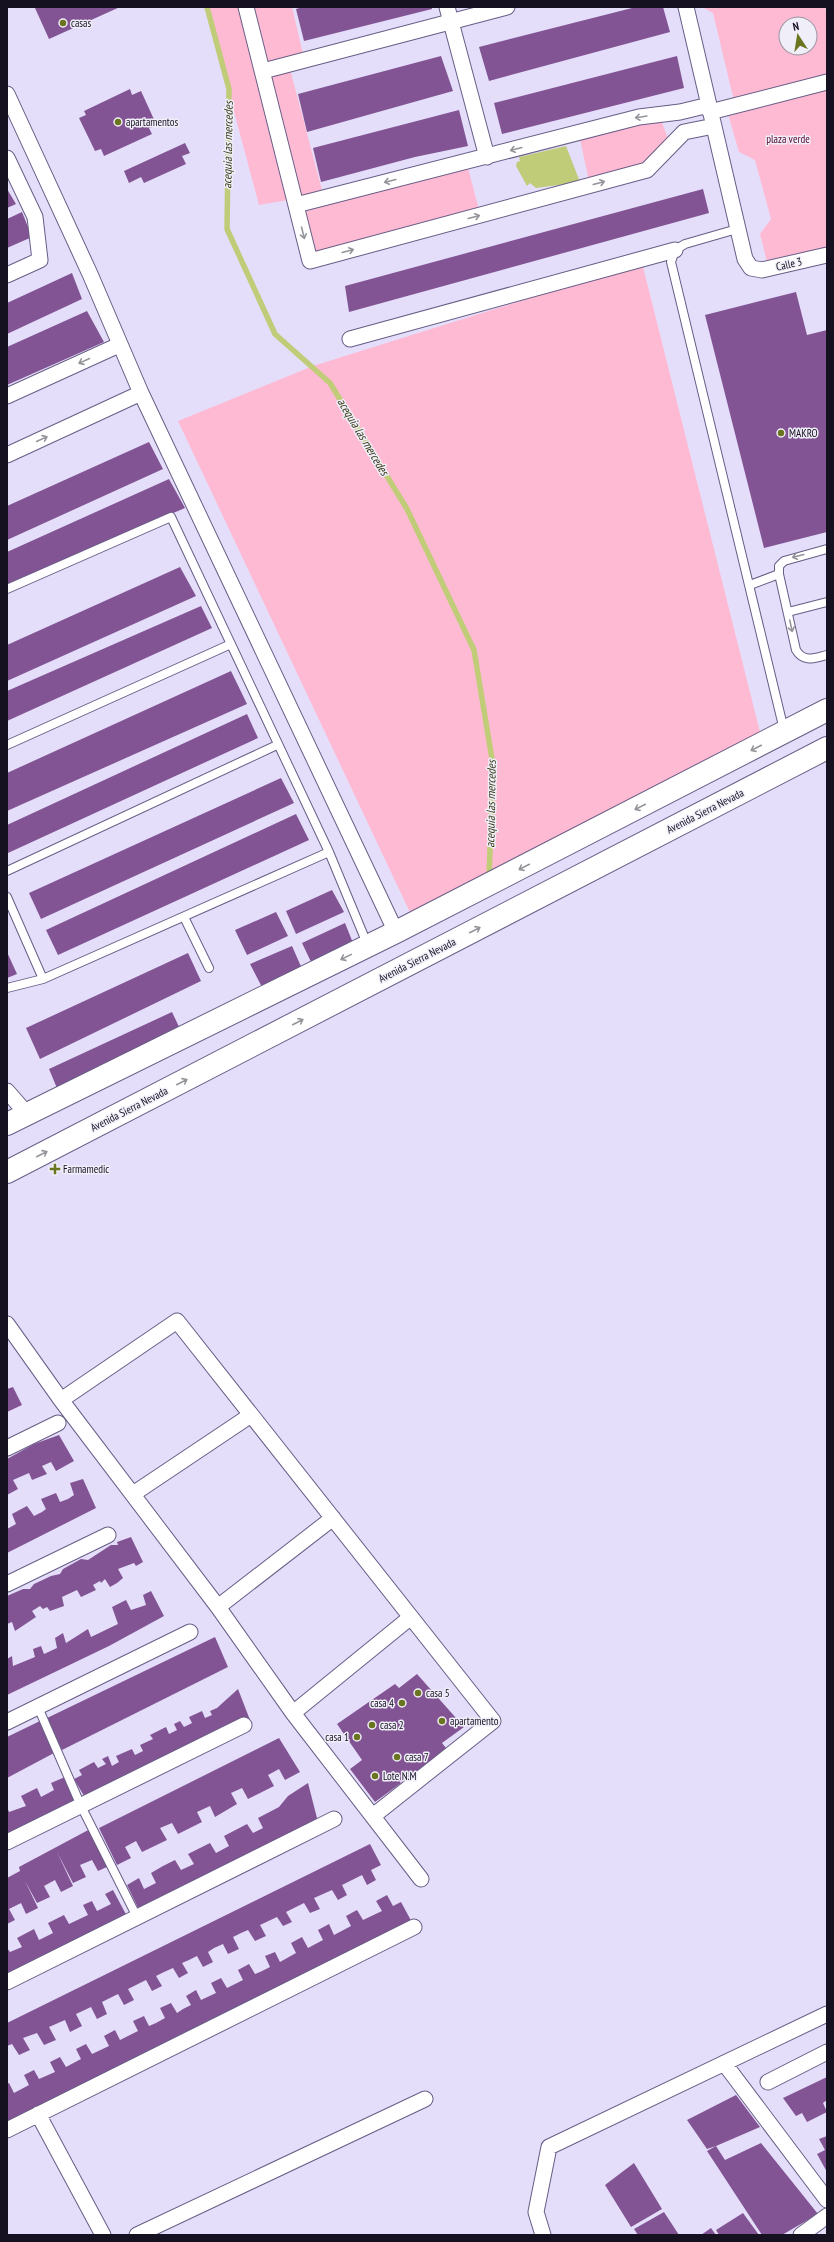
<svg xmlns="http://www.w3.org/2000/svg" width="834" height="2242" viewBox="0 0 834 2242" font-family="'PT Sans Narrow',sans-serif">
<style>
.green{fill:#ffbad3;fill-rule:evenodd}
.water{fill:#c0cc78}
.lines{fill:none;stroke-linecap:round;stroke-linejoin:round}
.stream{stroke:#c0cc78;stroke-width:5.5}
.building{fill:#825494}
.lane-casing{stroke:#685d86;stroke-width:10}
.street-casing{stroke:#685d86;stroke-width:17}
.secondary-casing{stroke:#685d86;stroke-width:24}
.lane{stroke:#fff;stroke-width:8}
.street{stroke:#fff;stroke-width:15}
.secondary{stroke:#fff;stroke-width:22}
.oneway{stroke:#96949b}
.poi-dot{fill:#6b7520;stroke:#f0eef8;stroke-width:1.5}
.labels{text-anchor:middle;stroke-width:3;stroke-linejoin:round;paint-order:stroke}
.poi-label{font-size:11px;fill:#161121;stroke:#f0eef8;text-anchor:start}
.park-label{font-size:11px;fill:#51052d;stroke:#f0eef8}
.street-label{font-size:11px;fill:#161121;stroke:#f0eef8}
.water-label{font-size:12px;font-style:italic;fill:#363b16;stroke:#f0eef8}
</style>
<rect width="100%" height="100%" fill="#e4defa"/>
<path class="green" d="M 206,7 L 292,7 L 303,54 L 287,58 L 323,194 L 259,205 Z
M 702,7 L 825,7 L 827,14 L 827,78 L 734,101 L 713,13 ZM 786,24 L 810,24 L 810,48 L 786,48 Z
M 827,89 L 827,249 L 767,262 L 760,234 L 771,219 L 755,160 L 739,152 L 728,114 Z
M 661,120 L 671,146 L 647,170 L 589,181 L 580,139 Z
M 468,168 L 479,210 L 314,256 L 303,210 Z
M 642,263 L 763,744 L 415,923 L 178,421 L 313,366 Z"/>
<path class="water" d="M 566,146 L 580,182 L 536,188 L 530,183 L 527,186 L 516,166 L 517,162 L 520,161 L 519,157 Z"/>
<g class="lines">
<path class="stream" d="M 207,7 L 229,89 L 227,229 L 275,334 L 330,383 L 407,509 L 474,650 L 493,765 L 489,878"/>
</g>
<path class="building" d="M 38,7 L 120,7 L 49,39 L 35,8 Z
M 303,7 L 432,7 L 432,9 L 304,41 L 296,9 Z
M 636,7 L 663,7 L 670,32 L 489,81 L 479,47 Z
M 441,56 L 453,91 L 307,132 L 298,94 Z
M 677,56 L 684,88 L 502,134 L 494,103 Z
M 130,89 L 132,95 L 141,91 L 157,126 L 149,128 L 152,134 L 104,156 L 101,149 L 95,151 L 79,118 L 86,115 L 84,111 Z
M 459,110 L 468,146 L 415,157 L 321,182 L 313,148 Z
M 185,143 L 190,153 L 182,156 L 186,164 L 144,183 L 141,177 L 129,183 L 124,171 Z
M 7,189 L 16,204 L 7,208 Z
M 703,189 L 709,213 L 349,312 L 345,286 Z
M 22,212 L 32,237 L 7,248 L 7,219 Z
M 72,273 L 82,299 L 7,334 L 7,303 Z
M 796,292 L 807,335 L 827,330 L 827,532 L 764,548 L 705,315 Z
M 87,311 L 104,342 L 7,385 L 7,347 Z
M 149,442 L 163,469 L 7,540 L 7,506 Z
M 169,479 L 185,508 L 7,584 L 7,552 Z
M 180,567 L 196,596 L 7,681 L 7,645 Z
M 201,606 L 212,628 L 7,721 L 7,691 Z
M 231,671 L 247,704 L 7,811 L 7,773 Z
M 247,714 L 258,738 L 8,853 L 7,825 Z
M 281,778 L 294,803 L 41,919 L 29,893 Z
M 296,814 L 309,840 L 58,955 L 46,930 Z
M 332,890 L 344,912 L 296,934 L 286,911 Z
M 276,912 L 288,936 L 247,955 L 235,930 Z
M 345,923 L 355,948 L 313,966 L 302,943 Z
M 292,946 L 303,971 L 263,989 L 250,964 Z
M 7,952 L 17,974 L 7,978 Z
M 188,953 L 201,981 L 40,1059 L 26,1028 Z
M 172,1012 L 182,1033 L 59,1093 L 49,1069 Z
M 13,1387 L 22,1405 L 7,1412 L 7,1389 Z
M 59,1435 L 74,1461 L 56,1471 L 51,1462 L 42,1466 L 47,1474 L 32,1480 L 29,1473 L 13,1480 L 18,1489 L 7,1495 L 7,1459 L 34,1444 Z
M 83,1479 L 96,1508 L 7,1553 L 7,1529 L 16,1524 L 12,1514 L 27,1506 L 34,1516 L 42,1512 L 46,1509 L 41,1499 L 56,1493 L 60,1502 L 68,1499 L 74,1495 L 70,1483 Z
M 131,1537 L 143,1562 L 136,1566 L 134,1563 L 118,1569 L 123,1578 L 117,1583 L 110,1587 L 105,1579 L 101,1583 L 100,1581 L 93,1585 L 96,1590 L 81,1597 L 77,1590 L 62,1597 L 64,1606 L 50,1611 L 47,1607 L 43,1609 L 40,1606 L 32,1611 L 36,1617 L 15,1631 L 12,1622 L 7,1624 L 7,1596 L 23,1589 L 30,1589 L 34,1584 L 51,1576 L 60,1574 L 63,1569 L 81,1559 L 88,1560 L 111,1545 L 118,1545 L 117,1542 Z
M 151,1591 L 164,1616 L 109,1646 L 7,1695 L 7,1659 L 12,1656 L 13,1666 L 35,1657 L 33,1649 L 41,1646 L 44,1654 L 57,1648 L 55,1638 L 63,1633 L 66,1643 L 88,1629 L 91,1637 L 118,1624 L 112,1607 L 126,1600 L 131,1610 L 146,1605 L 143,1595 Z
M 215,1637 L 228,1667 L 62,1750 L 45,1719 Z
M 417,1674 L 464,1727 L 442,1743 L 446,1748 L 403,1783 L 401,1780 L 399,1781 L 401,1783 L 375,1802 L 350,1769 L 362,1760 L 337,1724 L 395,1684 L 399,1688 Z
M 238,1689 L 250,1720 L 87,1801 L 74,1779 L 82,1775 L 79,1770 L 94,1762 L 98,1768 L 106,1764 L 102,1759 L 108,1756 L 112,1766 L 119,1762 L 116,1756 L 132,1749 L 135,1755 L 143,1751 L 140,1745 L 153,1739 L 150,1735 L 166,1727 L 169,1734 L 177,1730 L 174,1724 L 180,1721 L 184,1727 L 192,1723 L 189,1717 L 202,1711 L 205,1718 L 212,1715 L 210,1711 L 217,1708 Z
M 40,1721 L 54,1753 L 7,1778 L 7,1737 Z
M 279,1738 L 300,1772 L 285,1780 L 279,1769 L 268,1775 L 274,1786 L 248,1799 L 242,1788 L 231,1793 L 237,1804 L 215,1817 L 210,1806 L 197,1812 L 202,1822 L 178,1834 L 172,1823 L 160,1828 L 167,1840 L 142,1852 L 136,1841 L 125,1847 L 131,1858 L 117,1865 L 99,1828 Z
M 65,1777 L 76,1806 L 7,1840 L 7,1807 L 9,1812 L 26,1806 L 21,1796 L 37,1788 L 41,1797 L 54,1790 L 51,1783 Z
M 308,1783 L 318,1822 L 141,1914 L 127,1885 L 139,1878 L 144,1889 L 156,1883 L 151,1873 L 163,1866 L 175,1860 L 181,1870 L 194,1864 L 188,1854 L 210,1843 L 216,1853 L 229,1846 L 224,1836 L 247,1824 L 253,1833 L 263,1828 L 258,1818 L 279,1807 L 288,1796 Z
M 92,1828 L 109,1866 L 98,1871 L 92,1860 L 80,1865 L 86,1877 L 73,1883 L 57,1852 L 73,1886 L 61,1892 L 55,1880 L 44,1886 L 50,1897 L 37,1903 L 25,1881 L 38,1908 L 26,1914 L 21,1903 L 9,1909 L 15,1920 L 7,1924 L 7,1878 L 20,1871 L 19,1867 Z
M 370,1844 L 381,1865 L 371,1870 L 376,1880 L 367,1885 L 362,1875 L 342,1885 L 347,1895 L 338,1900 L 332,1890 L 314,1898 L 320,1909 L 310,1913 L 304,1903 L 286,1912 L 292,1922 L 283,1926 L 277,1917 L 260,1925 L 266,1936 L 255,1941 L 248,1930 L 241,1933 L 233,1937 L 239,1949 L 228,1954 L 223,1944 L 214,1948 L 208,1952 L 213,1962 L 203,1967 L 197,1956 L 189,1960 L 182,1963 L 188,1973 L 179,1978 L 173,1968 L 164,1972 L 156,1976 L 162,1986 L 152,1991 L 146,1980 L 128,1989 L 134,2000 L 124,2005 L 118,1994 L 102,2002 L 107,2014 L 97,2019 L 91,2007 L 76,2014 L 82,2026 L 70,2032 L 65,2020 L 49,2027 L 56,2040 L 44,2045 L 37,2033 L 23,2038 L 30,2050 L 19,2055 L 12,2044 L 7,2046 L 7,2023 Z
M 113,1890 L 129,1920 L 7,1981 L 7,1948 L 10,1952 L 22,1947 L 17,1938 L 34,1929 L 39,1940 L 53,1933 L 48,1923 L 64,1915 L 69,1924 L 88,1915 L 83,1905 L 92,1901 L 97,1911 L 111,1904 L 105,1894 Z
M 387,1895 L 393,1906 L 401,1902 L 414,1926 L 7,2126 L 7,2084 L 9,2083 L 14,2093 L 29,2085 L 24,2075 L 34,2070 L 39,2079 L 55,2072 L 50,2062 L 60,2057 L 66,2067 L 81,2059 L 76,2049 L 86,2044 L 92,2054 L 109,2046 L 104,2036 L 115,2030 L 120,2040 L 138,2031 L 133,2021 L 144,2016 L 149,2026 L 156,2023 L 165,2018 L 160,2008 L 171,2003 L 177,2013 L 183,2009 L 191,2005 L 186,1996 L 196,1990 L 201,2000 L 216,1993 L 211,1983 L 221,1978 L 227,1988 L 243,1980 L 238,1970 L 249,1964 L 255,1974 L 260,1972 L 270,1967 L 265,1956 L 275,1952 L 280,1962 L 296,1953 L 291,1943 L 302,1937 L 308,1948 L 323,1940 L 318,1930 L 329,1924 L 334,1935 L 351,1926 L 346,1916 L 357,1910 L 363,1920 L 382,1911 L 376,1901 Z
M 827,2077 L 827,2100 L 823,2103 L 827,2112 L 807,2122 L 802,2113 L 796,2116 L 783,2098 Z
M 736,2095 L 760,2127 L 716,2146 L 725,2160 L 761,2143 L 818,2214 L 782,2235 L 762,2235 L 707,2151 L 716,2146 L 707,2149 L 687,2120 Z
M 827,2136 L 827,2172 L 817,2154 L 825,2150 L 819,2139 Z
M 634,2163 L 662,2209 L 631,2227 L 605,2185 Z
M 664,2212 L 679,2235 L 638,2235 L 634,2229 Z
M 743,2213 L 759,2235 L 719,2235 L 716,2230 Z
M 711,2228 L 716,2235 L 701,2235 Z"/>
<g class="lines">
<defs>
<path id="lane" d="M 737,229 L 685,244 L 675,250 L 671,262 L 784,730
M 827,549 L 784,561 L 779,566 L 779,574 L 796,650 C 804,663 814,658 827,655
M 750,585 L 779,574
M 7,589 L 171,517 L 329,852 L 368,946
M 788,612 L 827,602
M 7,745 L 231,644
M 7,871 L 277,745
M 7,897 L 43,979
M 184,917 L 209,968
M 7,988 L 43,979 L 329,852
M 38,1707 L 81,1806 L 137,1917"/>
<path id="street" d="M 246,7 L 310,261 L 647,170 L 684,132 L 714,126
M 447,7 L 487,157
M 686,7 L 745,259 L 751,268 L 762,270 L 827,255
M 263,71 L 507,7
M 7,94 L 90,274 L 141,393 L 396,932
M 710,112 L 827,82
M 7,158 L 35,217 L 40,260 L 7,275
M 296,205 L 639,117 L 680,112 L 709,105
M 350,339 L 675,250
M 7,396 L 119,345
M 7,455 L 141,393
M 7,1091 L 27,1114
M 7,1324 L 61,1400 L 218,1607 L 293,1713 L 421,1879
M 61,1400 L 177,1321 L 493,1721 L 373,1816
M 7,1448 L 58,1423
M 133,1494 L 251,1415
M 7,1584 L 108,1535
M 218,1607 L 333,1518
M 293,1713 L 411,1617
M 7,1722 L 190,1632
M 7,1842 L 244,1725
M 7,1982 L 334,1819
M 724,2063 L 827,2200
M 768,2082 L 827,2052
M 38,2114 L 103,2235
M 7,2130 L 414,1927
M 137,2235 L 425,2099
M 543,2235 L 536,2212 L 549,2147 L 827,2014
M 801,2235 L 827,2216"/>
<path id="secondary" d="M 7,1124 L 396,932 L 827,710
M 7,1172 L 827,748"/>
</defs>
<use href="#lane" class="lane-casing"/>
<use href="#street" class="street-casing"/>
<use href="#secondary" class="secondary-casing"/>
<use href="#lane" class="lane"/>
<use href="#street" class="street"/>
<use href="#secondary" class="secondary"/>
</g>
<defs><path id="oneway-shaft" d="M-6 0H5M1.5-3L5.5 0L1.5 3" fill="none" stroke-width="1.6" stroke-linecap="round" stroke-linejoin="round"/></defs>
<g class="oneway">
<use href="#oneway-shaft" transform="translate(641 117) rotate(171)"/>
<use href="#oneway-shaft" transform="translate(516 149) rotate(165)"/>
<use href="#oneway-shaft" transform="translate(390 181) rotate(166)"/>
<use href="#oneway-shaft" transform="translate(599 183) rotate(-15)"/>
<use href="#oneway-shaft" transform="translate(474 217) rotate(-15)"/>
<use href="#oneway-shaft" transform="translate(303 233) rotate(76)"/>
<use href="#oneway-shaft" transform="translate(348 251) rotate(-15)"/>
<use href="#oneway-shaft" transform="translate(84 361) rotate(155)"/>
<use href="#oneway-shaft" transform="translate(42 439) rotate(-25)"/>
<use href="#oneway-shaft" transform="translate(798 556) rotate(166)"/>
<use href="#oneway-shaft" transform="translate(791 626) rotate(78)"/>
<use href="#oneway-shaft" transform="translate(756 748) rotate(153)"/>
<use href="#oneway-shaft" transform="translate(640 807) rotate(153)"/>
<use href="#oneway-shaft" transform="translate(524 867) rotate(153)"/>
<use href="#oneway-shaft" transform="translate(475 930) rotate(-27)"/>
<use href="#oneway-shaft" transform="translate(346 957) rotate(154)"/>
<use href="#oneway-shaft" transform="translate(298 1022) rotate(-27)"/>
<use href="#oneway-shaft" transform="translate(182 1082) rotate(-27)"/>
<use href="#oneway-shaft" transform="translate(42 1154) rotate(-27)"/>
</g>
<g class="poi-dot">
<circle cx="63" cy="23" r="4"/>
<circle cx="118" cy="122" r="4"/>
<circle cx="781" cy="433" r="4"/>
<path d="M53 1163h4v4h4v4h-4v4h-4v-4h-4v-4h4z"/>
<circle cx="418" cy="1693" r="4"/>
<circle cx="402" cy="1703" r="4"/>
<circle cx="442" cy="1721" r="4"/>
<circle cx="372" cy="1725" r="4"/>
<circle cx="357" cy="1737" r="4"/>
<circle cx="397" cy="1757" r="4"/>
<circle cx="375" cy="1776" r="4"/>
</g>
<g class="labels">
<g class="poi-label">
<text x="71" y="27">casas</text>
<text x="126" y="126">apartamentos</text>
<text x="789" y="437">MAKRO</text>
<text x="63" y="1173">Farmamedic</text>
<text x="426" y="1697">casa 5</text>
<text x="394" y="1707" text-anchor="end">casa 4</text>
<text x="450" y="1725">apartamento</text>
<text x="380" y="1729">casa 2</text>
<text x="349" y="1741" text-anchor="end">casa 1</text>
<text x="405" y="1761">casa 7</text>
<text x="383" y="1780">Lote N.M</text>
</g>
<g class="park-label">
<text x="788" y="143">plaza verde</text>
</g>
<g class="street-label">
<text transform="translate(789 264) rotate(-13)" y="4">Calle 3</text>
<text transform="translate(705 811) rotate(-27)" y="4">Avenida Sierra Nevada</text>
<text transform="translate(417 960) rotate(-27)" y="4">Avenida Sierra Nevada</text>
<text transform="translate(129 1109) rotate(-27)" y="4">Avenida Sierra Nevada</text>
</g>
<g class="water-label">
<text transform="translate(228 145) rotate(-89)" y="4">acequia las mercedes</text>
<text transform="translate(363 437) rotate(59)" y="4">acequia las mercedes</text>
<text transform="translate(491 804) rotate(-89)" y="4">acequia las mercedes</text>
</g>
</g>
<rect width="834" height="2242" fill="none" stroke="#161121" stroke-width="16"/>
<g transform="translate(798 36) rotate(348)"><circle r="19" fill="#f0eef8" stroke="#9996a2"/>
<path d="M0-3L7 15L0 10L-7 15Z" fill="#6b7520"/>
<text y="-6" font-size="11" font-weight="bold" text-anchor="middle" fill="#161121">N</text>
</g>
</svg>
